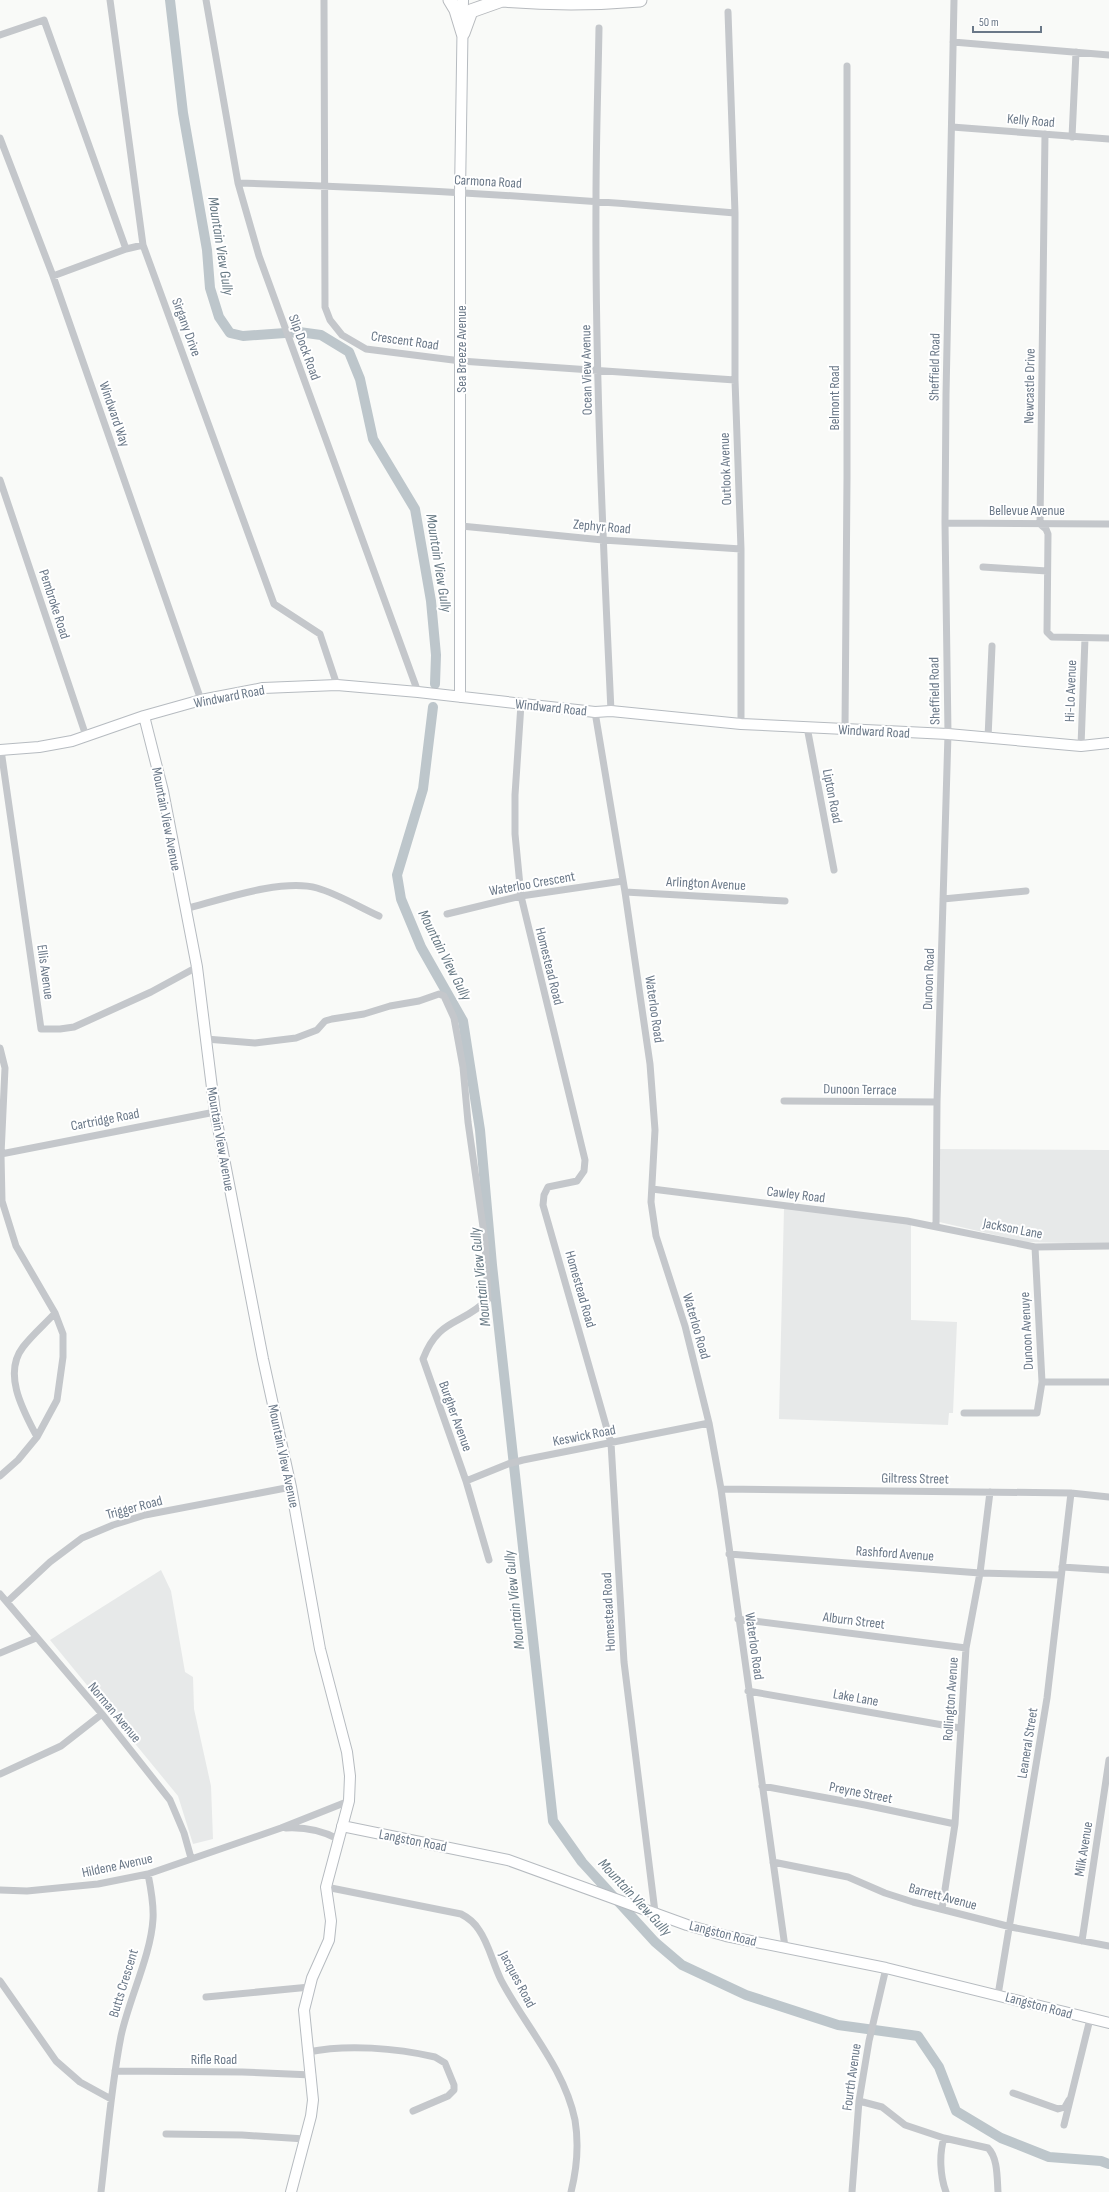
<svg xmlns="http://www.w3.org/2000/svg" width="1109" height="2192" viewBox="0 0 1109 2192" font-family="'Sofia Sans Condensed',sans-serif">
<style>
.built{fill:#e7e9e9}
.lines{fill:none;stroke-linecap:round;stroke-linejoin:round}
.canal{stroke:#bdc6cb;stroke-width:10}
.secondary-casing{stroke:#b6bbc0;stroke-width:12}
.highway-casing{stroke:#b7babe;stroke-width:15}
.street{stroke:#c4c7cb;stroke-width:7}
.secondary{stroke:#fff;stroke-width:10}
.highway{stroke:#fff;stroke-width:13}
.labels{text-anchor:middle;stroke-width:4;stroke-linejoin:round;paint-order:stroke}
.street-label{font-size:14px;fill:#6a7888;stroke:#fff}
.water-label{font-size:15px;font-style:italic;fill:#667883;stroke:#fff}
</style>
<rect width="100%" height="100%" fill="#f9faf8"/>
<path class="built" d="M 936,1149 L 1109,1150 L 1109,1244 L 1025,1242 L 935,1221 Z
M 784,1208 L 911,1223 L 911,1320 L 957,1322 L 953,1413 L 949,1413 L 948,1425 L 779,1419 Z
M 161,1570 L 171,1591 L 185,1672 L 193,1677 L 194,1709 L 211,1786 L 213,1839 L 193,1844 L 178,1796 L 50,1640 Z"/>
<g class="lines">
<path class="canal" d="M 170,0 L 183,113 L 207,250 L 210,288 L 219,317 L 230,333 L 243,336 L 299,332 L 321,335 L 349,352 L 360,379 L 373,439 L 415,509 L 431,601 L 436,655 L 435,684
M 433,707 L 423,789 L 397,875 L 401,899 L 421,947 L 463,1021 L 480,1130 L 492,1265 L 553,1821 L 582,1862 L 655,1942 L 682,1965 L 746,1995 L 838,2025 L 918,2036 L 939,2067 L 956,2111 L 1001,2138 L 1049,2157 L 1101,2161 L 1109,2164"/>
<defs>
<path id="secondary" d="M 460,697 L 460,193 L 463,0
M 144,716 L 163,791 L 197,967 L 215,1112 L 263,1359 L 291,1487 L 320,1649 L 347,1752 L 350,1776 L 349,1801 L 326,1887 L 331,1921 L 329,1940 L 312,1978 L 304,2010 L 313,2100 L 311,2116 L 291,2192
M 0,750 L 39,747 L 72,741 L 144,716 L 201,700 L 263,688 L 337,685 L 418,692 L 595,712 L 611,711 L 741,724 L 948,734 L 1081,746 L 1109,743
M 342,1826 L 508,1860 L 687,1925 L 726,1936 L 886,1968 L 1109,2023"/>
<path id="highway" d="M 450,0 L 456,10 L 463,33
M 502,0 C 549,4 593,4 640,0
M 463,33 L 471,11 L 502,0"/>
</defs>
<use href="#secondary" class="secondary-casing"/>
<use href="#highway" class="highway-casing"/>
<path class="street" d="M 110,0 L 143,245
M 206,0 L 238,183 L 259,256 L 418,692
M 324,0 L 325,307 L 330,320 L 342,335 L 366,349 L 461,361 L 735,380
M 728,12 L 735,213 L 735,380 L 741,549 L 741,724
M 599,28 C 598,85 596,142 596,199 C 595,370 603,541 611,711
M 0,35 L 44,20 L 126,249 L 143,245 L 274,604 L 320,634 L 337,685
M 953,42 L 1109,55
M 952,127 L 1109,139
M 1045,134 L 1040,524 L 1046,529 L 1048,534 L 1047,632 L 1052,637 L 1109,638
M 1072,137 L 1076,52
M 0,138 L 53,276 L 201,700
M 238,183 C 404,188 570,198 735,213
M 53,276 L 126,249
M 0,480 L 86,736
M 945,523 L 1109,524
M 461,526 L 603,540 L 741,549
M 983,567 L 1047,571
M 521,704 L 515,795 L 515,834 L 521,896 L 585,1160 L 584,1171 L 577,1181 L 548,1187 L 544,1195 L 543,1205 L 611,1443 L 624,1662 L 655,1912
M 595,712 L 625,892 L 650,1064 L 655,1130 L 651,1202 L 656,1236 L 685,1326 L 709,1423 L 721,1489 L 785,1947
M 807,727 L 834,870
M 845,729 L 847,478 L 847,66
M 988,738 L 992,646
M 1081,746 L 1085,638
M 1,750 L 41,1029 L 60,1029 L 74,1027 L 151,992 L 197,967
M 625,892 L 785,901
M 943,899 L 1026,891
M 185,909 C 220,900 282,878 317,888 C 338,894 359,907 379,916
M 447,914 L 521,896 L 623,881
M 206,1039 L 255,1043 L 296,1038 L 317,1030 L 325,1021 L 332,1019 L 364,1014 L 390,1006 L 419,1001 L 439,994 L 444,996 L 454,1018 L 463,1067 L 468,1122 L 485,1241 L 488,1299 C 462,1326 439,1317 423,1359 L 466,1481 L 489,1560
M 0,1048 L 5,1068 L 1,1154 L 2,1201 L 16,1246 L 55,1313 L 63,1334 L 63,1357 L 57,1400 L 37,1437 L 18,1460 L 0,1476
M 784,1101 L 937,1102
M 1,1154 L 215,1112
M 652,1189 L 907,1221 L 1035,1247 L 1109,1246
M 936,1225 L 937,1102 L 948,734 L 945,523 L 946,395 L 954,0
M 1042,1382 L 1109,1382
M 964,1413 L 1037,1413 L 1042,1382 L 1035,1247
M 37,1437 C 24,1412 2,1374 23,1347 C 32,1335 45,1324 55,1313
M 466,1481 L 508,1464 L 523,1460 L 709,1423
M 721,1489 L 1071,1493 L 1109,1497
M 729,1554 L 980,1573 L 1060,1575
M 1062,1567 L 1109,1570
M 0,1594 L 102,1714 L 170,1800 L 184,1833 L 191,1858
M 7,1602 L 50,1562 L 82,1538 L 113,1525 L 145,1515 L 291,1487
M 738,1619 L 966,1648
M 0,1653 L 36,1638
M 748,1691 L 960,1728
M 0,1774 L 61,1746 L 102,1714
M 762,1786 L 865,1805 L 955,1824
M 286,1828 C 305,1827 321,1830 338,1839
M 773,1862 L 848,1877 L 885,1893 L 913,1902 L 1011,1927 L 1109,1946
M 326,1887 L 461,1914 C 469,1918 474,1922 479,1930 C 489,1944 493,1964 501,1980 C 525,2026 564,2067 575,2120 C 579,2144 577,2168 571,2192
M 0,1890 L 27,1891 L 98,1884 L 148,1874 L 281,1828 L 349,1801
M 942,1909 L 955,1824 L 966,1648 L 980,1573 L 990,1492
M 1082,1941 L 1109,1760
M 0,1981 L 56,2061 L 80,2082 L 111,2099
M 998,1995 L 1047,1698 L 1071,1493
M 206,1997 L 310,1987
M 308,2052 C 347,2044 396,2048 435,2057 L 445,2063 L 454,2085 L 454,2090 L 448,2096 L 413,2111
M 115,2071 L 242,2072 L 312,2075
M 1013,2093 L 1058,2109 L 1065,2107 L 1069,2100
M 859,2101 L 882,2107 L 905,2125 L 944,2138 L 988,2148 C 998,2158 997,2178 998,2192
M 1064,2125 L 1090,2019
M 166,2134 L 242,2135 L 305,2139
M 944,2138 C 939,2154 940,2176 946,2192
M 101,2192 C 107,2140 111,2087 121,2036 C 129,1999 151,1955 153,1919 C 154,1904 151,1889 148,1874
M 852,2192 L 859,2101 L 869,2041 L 886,1968"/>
<use href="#secondary" class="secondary"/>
<use href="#highway" class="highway"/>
</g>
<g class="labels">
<g class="street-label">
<text transform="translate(1031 120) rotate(5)" y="5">Kelly Road</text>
<text transform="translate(488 181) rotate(3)" y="5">Carmona Road</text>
<text transform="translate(187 327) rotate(70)" y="5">Sirgany Drive</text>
<text transform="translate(405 340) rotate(8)" y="5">Crescent Road</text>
<text transform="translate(305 347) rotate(70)" y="5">Slip Dock Road</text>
<text transform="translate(461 349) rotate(-90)" y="5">Sea Breeze Avenue</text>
<text transform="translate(934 367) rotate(-89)" y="5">Sheffield Road</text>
<text transform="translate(586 370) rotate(-91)" y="5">Ocean View Avenue</text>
<text transform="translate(1029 386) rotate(-89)" y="5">Newcastle Drive</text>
<text transform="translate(834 398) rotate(-90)" y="5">Belmont Road</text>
<text transform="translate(115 414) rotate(71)" y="5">Windward Way</text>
<text transform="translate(725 469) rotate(-92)" y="5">Outlook Avenue</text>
<text x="1027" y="515">Bellevue Avenue</text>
<text transform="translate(602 526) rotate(5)" y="5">Zephyr Road</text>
<text transform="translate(55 604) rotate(72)" y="5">Pembroke Road</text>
<text transform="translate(934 691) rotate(-91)" y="5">Sheffield Road</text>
<text transform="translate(1070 691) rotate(-88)" y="5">Hi-Lo Avenue</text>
<text transform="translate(229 696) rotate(-11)" y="5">Windward Road</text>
<text transform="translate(551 707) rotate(6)" y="5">Windward Road</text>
<text transform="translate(874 731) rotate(3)" y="5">Windward Road</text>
<text transform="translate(833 796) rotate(79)" y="5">Lipton Road</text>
<text transform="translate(167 819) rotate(79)" y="5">Mountain View Avenue</text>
<text transform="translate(532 883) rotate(-10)" y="5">Waterloo Crescent</text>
<text transform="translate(706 883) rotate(3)" y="5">Arlington Avenue</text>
<text transform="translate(550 966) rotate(76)" y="5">Homestead Road</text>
<text transform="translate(46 972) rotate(82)" y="5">Ellis Avenue</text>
<text transform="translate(928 979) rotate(-88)" y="5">Dunoon Road</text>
<text transform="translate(655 1009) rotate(82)" y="5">Waterloo Road</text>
<text transform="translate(860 1089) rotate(1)" y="5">Dunoon Terrace</text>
<text transform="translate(105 1119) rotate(-11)" y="5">Cartridge Road</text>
<text transform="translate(221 1139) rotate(80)" y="5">Mountain View Avenue</text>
<text transform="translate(796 1194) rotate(7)" y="5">Cawley Road</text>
<text transform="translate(1013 1228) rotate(11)" y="5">Jackson Lane</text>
<text transform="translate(581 1289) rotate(74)" y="5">Homestead Road</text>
<text transform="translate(697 1326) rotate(74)" y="5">Waterloo Road</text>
<text transform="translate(1026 1331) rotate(-93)" y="5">Dunoon Avenuye</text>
<text transform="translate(456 1416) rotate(70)" y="5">Burgher Avenue</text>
<text transform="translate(584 1435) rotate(-11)" y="5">Keswick Road</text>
<text transform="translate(284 1456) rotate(78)" y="5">Mountain View Avenue</text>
<text transform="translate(915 1478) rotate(1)" y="5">Giltress Street</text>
<text transform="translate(134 1507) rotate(-15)" y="5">Trigger Road</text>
<text transform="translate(895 1553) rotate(4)" y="5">Rashford Avenue</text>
<text transform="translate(608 1612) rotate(-93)" y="5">Homestead Road</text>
<text transform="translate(854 1620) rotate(7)" y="5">Alburn Street</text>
<text transform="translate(755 1646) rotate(82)" y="5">Waterloo Road</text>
<text transform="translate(856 1697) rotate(10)" y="5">Lake Lane</text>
<text transform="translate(950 1699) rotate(-86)" y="5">Rollington Avenue</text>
<text transform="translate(115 1712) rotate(50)" y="5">Norman Avenue</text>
<text transform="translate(1027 1743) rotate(-81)" y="5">Leaneral Street</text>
<text transform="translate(861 1792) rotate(11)" y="5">Preyne Street</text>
<text transform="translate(413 1840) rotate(11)" y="5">Langston Road</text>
<text transform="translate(1083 1849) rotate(-81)" y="5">Milk Avenue</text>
<text transform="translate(117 1865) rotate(-12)" y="5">Hildene Avenue</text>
<text transform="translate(943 1896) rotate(15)" y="5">Barrett Avenue</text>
<text transform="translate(723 1933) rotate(14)" y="5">Langston Road</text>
<text transform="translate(518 1979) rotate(62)" y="5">Jacques Road</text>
<text transform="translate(123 1983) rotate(-73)" y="5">Butts Crescent</text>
<text transform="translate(1039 2005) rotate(15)" y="5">Langston Road</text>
<text x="214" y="2064">Rifle Road</text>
<text transform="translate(851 2077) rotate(-82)" y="5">Fourth Avenue</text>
</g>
<g class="water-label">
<text transform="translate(221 246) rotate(81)" y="5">Mountain View Gully</text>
<text transform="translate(439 563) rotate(81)" y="5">Mountain View Gully</text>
<text transform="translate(445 955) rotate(63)" y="5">Mountain View Gully</text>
<text transform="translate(480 1277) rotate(-96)" y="5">Mountain View Gully</text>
<text transform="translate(514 1600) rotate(-96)" y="5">Mountain View Gully</text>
<text transform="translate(635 1897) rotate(47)" y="5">Mountain View Gully</text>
</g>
</g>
<path d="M973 26v6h68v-6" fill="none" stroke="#6a7888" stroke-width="2"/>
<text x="979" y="26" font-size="12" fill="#6a7888" stroke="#ffffff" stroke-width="3" paint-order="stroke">50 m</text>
</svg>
